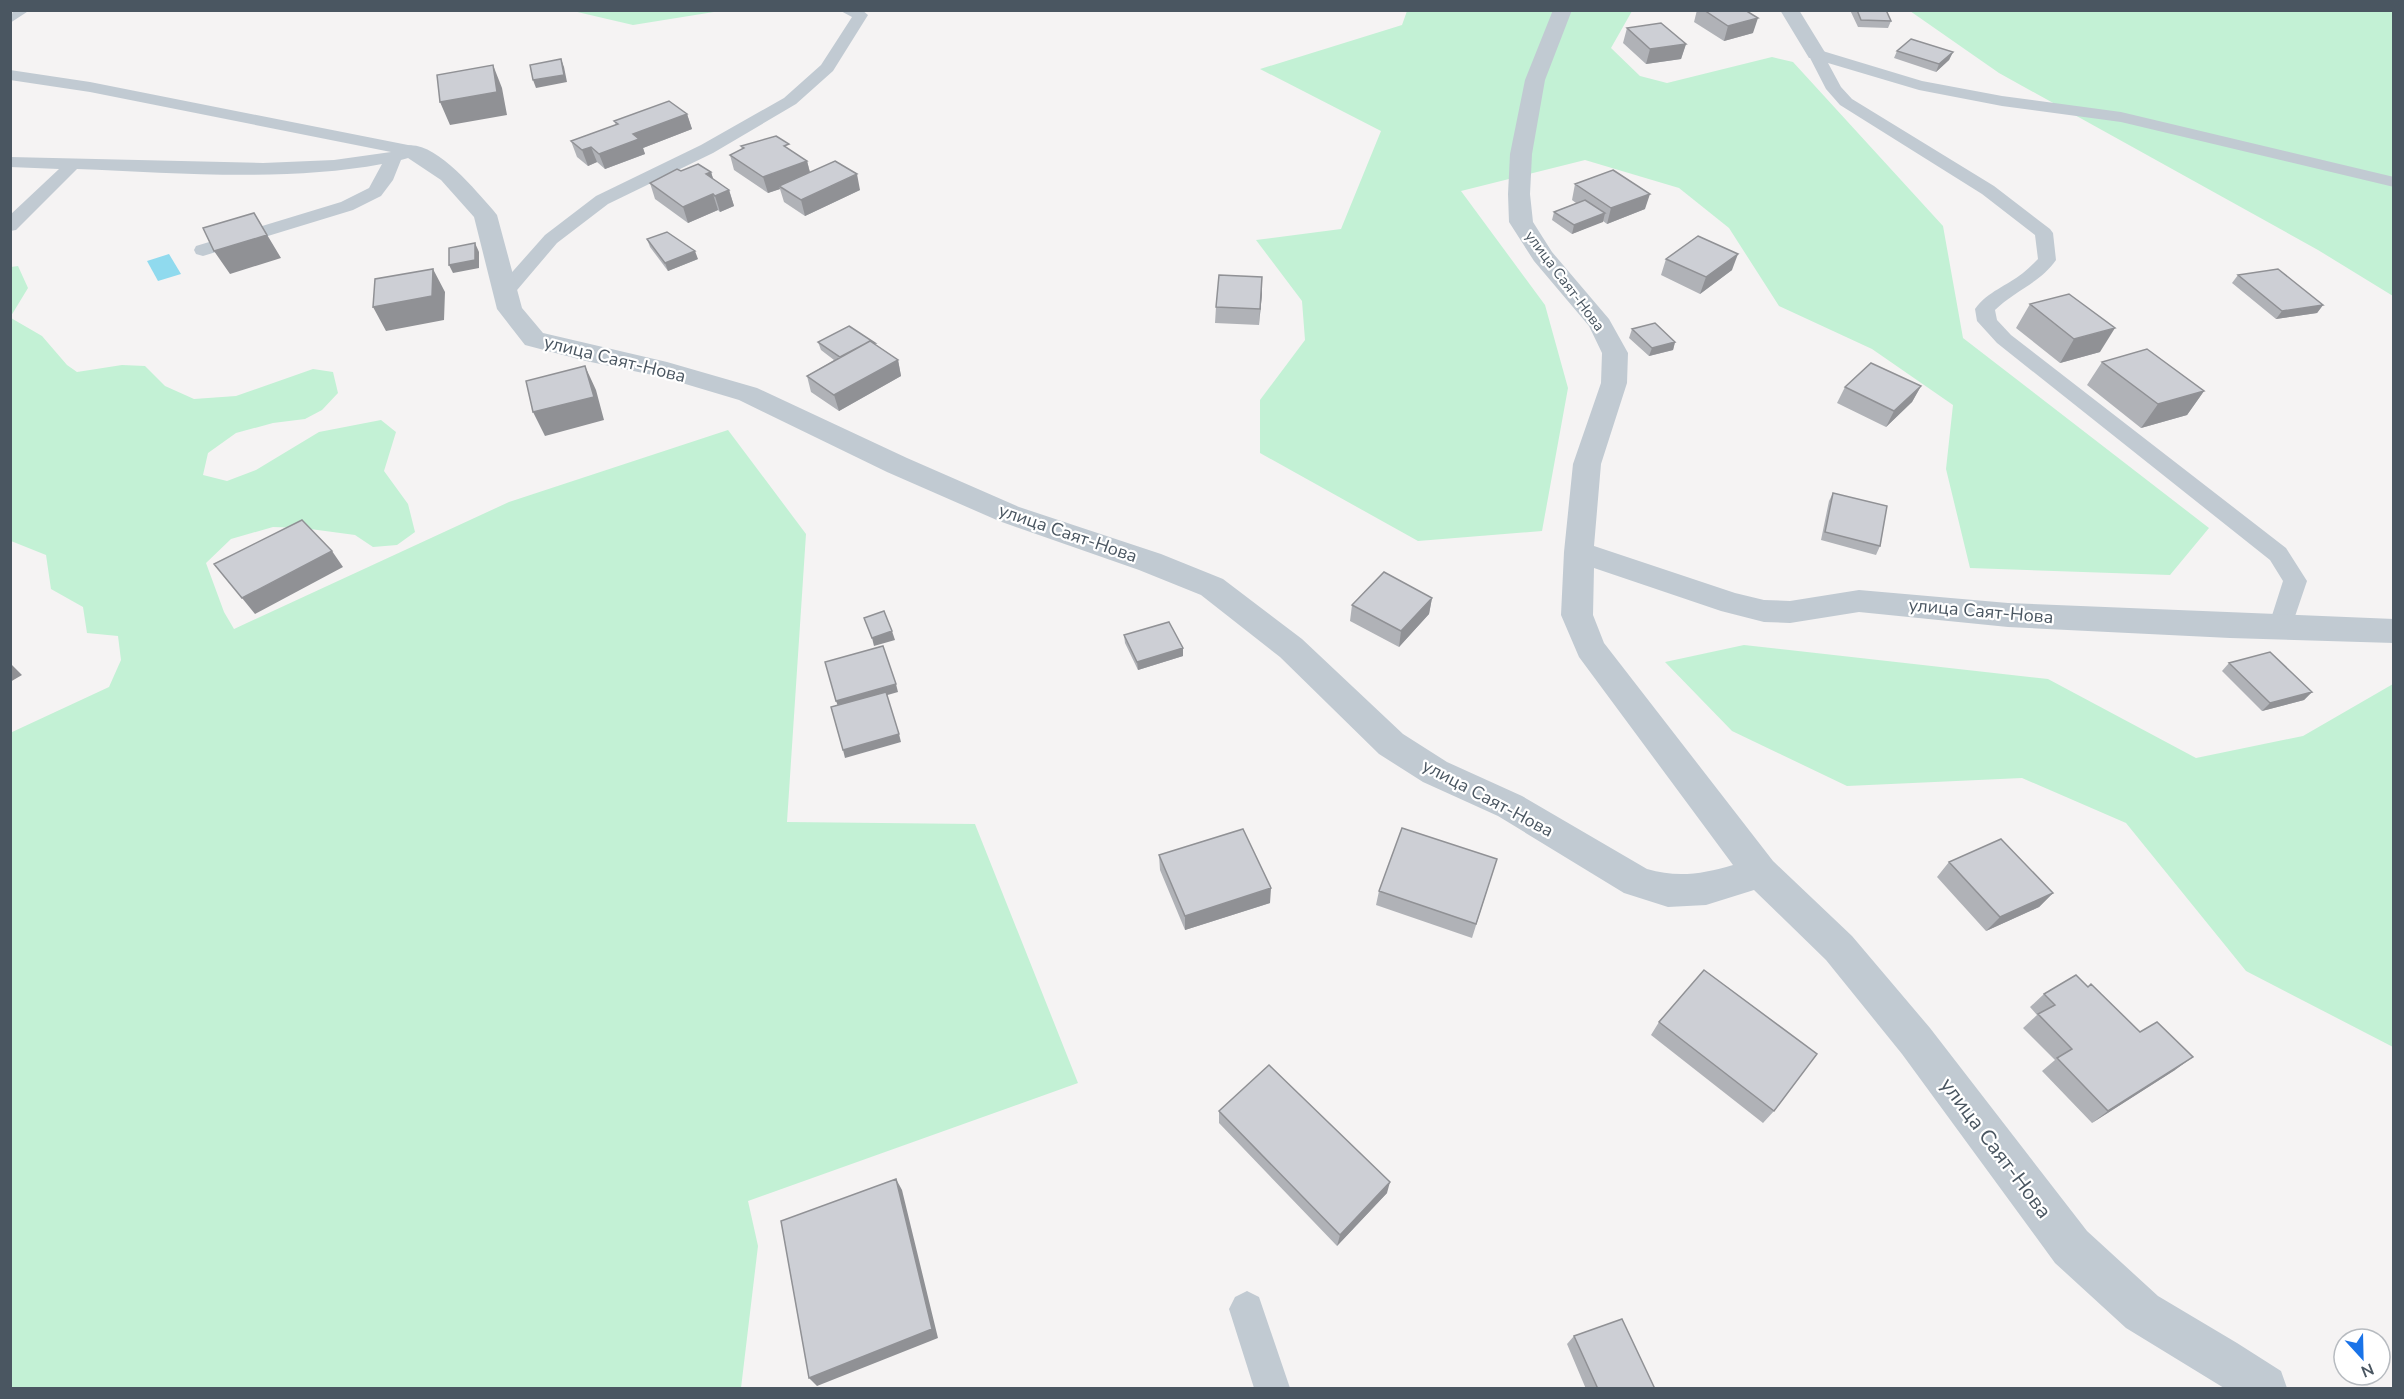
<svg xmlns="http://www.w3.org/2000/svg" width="2404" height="1399" viewBox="0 0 2404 1399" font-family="'Nunito Sans',sans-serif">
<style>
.green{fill:#c3f1d5}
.water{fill:#90daee}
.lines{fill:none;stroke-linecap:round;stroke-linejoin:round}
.service{fill:#c1cad2;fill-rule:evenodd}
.minor{fill:#c1cad2;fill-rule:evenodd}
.wall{fill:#b0b2b7}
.shaded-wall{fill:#909195}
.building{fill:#cdcfd5;stroke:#909195;stroke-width:1.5}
.labels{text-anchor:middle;stroke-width:4.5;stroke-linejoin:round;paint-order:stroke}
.far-street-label{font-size:15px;fill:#4a5661;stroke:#fff}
.street-label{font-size:18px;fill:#4a5661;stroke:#fff}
.near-street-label{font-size:21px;fill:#4a5661;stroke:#fff}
</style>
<rect width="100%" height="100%" fill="#f5f3f3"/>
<path class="green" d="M 573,11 L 720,11 L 633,25 Z
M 1407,11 L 1632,11 L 1611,48 L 1640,76 L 1667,83 L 1772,57 L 1793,62 L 1943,226 L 1963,338 L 2209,528 L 2170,575 L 1970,568 L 1946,469 L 1953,405 L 1872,349 L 1779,306 L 1729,228 L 1679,188 L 1585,160 L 1461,191 L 1545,305 L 1568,388 L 1542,531 L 1418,541 L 1260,453 L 1260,400 L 1305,340 L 1302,301 L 1256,240 L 1341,229 L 1381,131 L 1260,69 L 1402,25 Z
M 1910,11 L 2393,11 L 2393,296 L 2318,250 L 1999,73 Z
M 18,266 L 28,288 L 11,316 L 11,267 Z
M 11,318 L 42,336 L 67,365 L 77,372 L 122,365 L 145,366 L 165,386 L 194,399 L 236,396 L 313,369 L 333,372 L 338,393 L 322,410 L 305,419 L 273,423 L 236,433 L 208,453 L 203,475 L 227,481 L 256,470 L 319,432 L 381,420 L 396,432 L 384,471 L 408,504 L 415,532 L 397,545 L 373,547 L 355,535 L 303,528 L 273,527 L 231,539 L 206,563 L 224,612 L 234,629 L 509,502 L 728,430 L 806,534 L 787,822 L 975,824 L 1078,1083 L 748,1201 L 758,1246 L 741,1388 L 11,1388 L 10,733 L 109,687 L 121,660 L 118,636 L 87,633 L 83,607 L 51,589 L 46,555 L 11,541 Z
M 1744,645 L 2048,679 L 2196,758 L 2303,736 L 2393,684 L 2393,1047 L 2246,971 L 2126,823 L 2022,778 L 1847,786 L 1732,731 L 1665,662 Z"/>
<path class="water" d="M 169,254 L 181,274 L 158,281 L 147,261 Z"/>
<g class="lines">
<path class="service" d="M 13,10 L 30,10 L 10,23 Z
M 839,10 L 862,10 L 868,15 L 833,71 L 796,104 L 713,153 L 608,204 L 557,243 L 512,296 L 498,296 L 495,292 L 498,288 L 545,235 L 596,196 L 701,145 L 784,98 L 821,65 L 852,17 Z
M 1816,49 L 1922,81 L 2002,96 L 2121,112 L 2394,177 L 2394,187 L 2121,122 L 2002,106 L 1919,90 L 1828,63 L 1841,87 L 1852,99 L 1994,186 L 2050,229 L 2053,233 L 2056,260 C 2040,283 2014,291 1995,310 L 1997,320 L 2011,335 L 2286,548 L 2307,581 L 2289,634 L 2280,637 L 2271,634 L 2268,628 L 2283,581 L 2270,560 L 1997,343 L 1977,321 L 1975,309 C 1988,291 2007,286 2023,273 C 2028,269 2033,264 2038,259 L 2035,235 L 1982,194 L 1840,105 L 1826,89 L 1808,54 Z
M 10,70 L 90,82 L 413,146 L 419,147 L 421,151 L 419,155 L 401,160 L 393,180 L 381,196 L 353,210 L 203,256 L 196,254 L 194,250 L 196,246 L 341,202 L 369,188 L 382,164 C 286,182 175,173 77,169 L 16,230 L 10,231 L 10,215 L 59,169 L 10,167 L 10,157 L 263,163 L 334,160 L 391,152 L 90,92 L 10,80 Z
M 1247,1291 L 1259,1297 L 1290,1388 L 1254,1388 L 1229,1309 L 1235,1297 Z"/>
<path class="minor" d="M 1553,10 L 1572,10 L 1545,80 L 1532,154 L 1530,194 L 1533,222 L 1552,252 L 1609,319 L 1628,353 L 1627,383 L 1601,464 L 1594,546 L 1735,593 L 1764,600 L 1790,601 L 1859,590 L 2008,603 L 2394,619 L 2394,643 L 2230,638 L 2008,627 L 1859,612 L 1790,623 L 1764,622 L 1721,611 L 1594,568 L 1593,615 L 1604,643 L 1773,861 L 1852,936 L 1930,1028 L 2087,1231 L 2158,1296 L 2237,1343 L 2281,1371 L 2287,1388 L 2224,1388 L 2126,1328 L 2055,1263 L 1902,1054 L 1826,960 L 1754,890 L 1706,905 L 1668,907 L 1624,893 L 1498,816 L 1423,782 L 1379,754 L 1280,657 L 1201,595 L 1139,570 L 999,521 L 887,472 L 739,400 L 662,377 L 586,361 L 525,345 L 497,309 L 474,217 L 441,180 L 405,156 L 402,151 L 405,146 C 434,139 475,190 493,210 L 497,215 L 522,308 L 543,333 L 667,362 L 757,388 L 907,458 L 1019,507 L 1161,554 L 1223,579 L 1302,639 L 1403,734 L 1447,762 L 1522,796 L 1647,869 C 1677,878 1703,874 1733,865 L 1579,657 L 1561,615 L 1564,552 L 1573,464 L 1601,383 L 1602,353 L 1589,326 L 1534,261 L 1509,222 L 1508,194 L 1510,154 L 1525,80 Z
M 1780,10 L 1799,10 L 1826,54 L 1823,58 L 1809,58 Z"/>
</g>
<path class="wall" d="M 1697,10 L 1745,10 L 1753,33 L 1724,41 L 1694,22 Z
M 1850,10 L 1886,10 L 1891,21 L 1888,28 L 1858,27 Z
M 1627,28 L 1686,44 L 1681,59 L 1646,64 L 1623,43 Z
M 1897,51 L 1953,52 L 1949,60 L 1936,72 L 1894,58 Z
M 687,114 L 692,129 L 643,148 L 645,154 L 605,169 L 597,162 L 588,166 L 577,157 L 571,141 L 616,125 L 614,121 Z
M 741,146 L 790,150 L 807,161 L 810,172 L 860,190 L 805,216 L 784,202 L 780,189 L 768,193 L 734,170 L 730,155 L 742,149 Z
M 681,171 L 711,172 L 713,179 L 729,190 L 734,206 L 720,212 L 718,210 L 688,223 L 655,199 L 650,183 Z
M 1575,184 L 1645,209 L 1607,224 L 1603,221 L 1572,234 L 1552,220 L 1554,212 L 1576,203 L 1572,200 Z
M 647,239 L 698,259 L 668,271 L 650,247 Z
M 1666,259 L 1732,270 L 1700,294 L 1661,275 Z
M 2238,275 L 2323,305 L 2317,313 L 2276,319 L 2232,283 Z
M 1262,293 L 1259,325 L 1215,323 L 1216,307 Z
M 2030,304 L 2100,352 L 2060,363 L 2016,328 Z
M 1632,329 L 1675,342 L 1673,350 L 1649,356 L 1629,338 Z
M 818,342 L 875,343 L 875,344 L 898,360 L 901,376 L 839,411 L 811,392 L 807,376 L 834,360 L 821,350 Z
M 2102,362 L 2204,391 L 2187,415 L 2141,428 L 2087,385 Z
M 1921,386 L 1912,402 L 1886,427 L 1837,403 L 1845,387 Z
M 1833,493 L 1880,546 L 1876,555 L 1821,540 L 1829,501 Z
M 1432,598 L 1429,614 L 1399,647 L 1350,621 L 1352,605 Z
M 1124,635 L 1183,648 L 1183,656 L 1138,670 L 1125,643 Z
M 2229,663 L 2312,692 L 2304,700 L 2262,711 L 2222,671 Z
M 1159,855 L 1270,903 L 1185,930 L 1160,870 Z
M 1497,859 L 1472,938 L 1376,905 L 1379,891 Z
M 1949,862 L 2053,893 L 2039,907 L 1986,931 L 1937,877 Z
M 2044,994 L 2175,1070 L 2092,1123 L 2042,1071 L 2055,1060 L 2023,1028 L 2037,1015 L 2030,1007 Z
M 1659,1022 L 1774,1111 L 1763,1123 L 1651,1035 Z
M 1219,1111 L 1387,1193 L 1337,1246 L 1219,1123 Z
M 1574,1336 L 1655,1389 L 1586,1389 L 1567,1344 Z"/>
<path class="shaded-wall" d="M 1758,18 L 1753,33 L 1724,41 L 1728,26 Z
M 1686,44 L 1681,59 L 1646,64 L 1650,49 Z
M 1953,52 L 1949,60 L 1936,72 L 1939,64 Z
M 561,59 L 564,67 L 567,82 L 536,88 L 533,80 Z
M 493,65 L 502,88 L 507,115 L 450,125 L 440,102 Z
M 687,114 L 692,129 L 643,148 L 645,154 L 605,169 L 599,154 L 633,134 Z
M 591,147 L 597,162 L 588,166 L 582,150 Z
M 807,161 L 811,177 L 779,186 L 780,189 L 768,193 L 763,177 Z
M 711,172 L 716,188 L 706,174 Z
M 857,174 L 860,190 L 805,216 L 801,200 Z
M 729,190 L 734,206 L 720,212 L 715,196 Z
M 713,194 L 718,210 L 688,223 L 683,207 Z
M 1650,194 L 1645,209 L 1607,224 L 1611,208 Z
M 254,213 L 281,258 L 230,274 L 214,251 Z
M 1605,213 L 1603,222 L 1572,234 L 1574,225 Z
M 475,243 L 479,252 L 479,268 L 453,273 L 449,265 Z
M 695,251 L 698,259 L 668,271 L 665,263 Z
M 1738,254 L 1732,270 L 1700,294 L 1706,277 Z
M 433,269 L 445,292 L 444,320 L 386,331 L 373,307 Z
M 1262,277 L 1262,293 L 1259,325 Z
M 2323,305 L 2317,313 L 2276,319 L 2282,311 Z
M 2115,328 L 2100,352 L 2060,363 L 2074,339 Z
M 1675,342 L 1673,350 L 1649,356 L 1652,348 Z
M 898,360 L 901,376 L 839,411 L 834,395 Z
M 585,366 L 596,390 L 604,420 L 545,436 L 533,412 Z
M 1921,386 L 1912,402 L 1886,427 L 1894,411 Z
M 2204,391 L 2187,415 L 2141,428 L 2158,404 Z
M 332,551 L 343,567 L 255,614 L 242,598 Z
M 1432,598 L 1429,614 L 1399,647 L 1401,631 Z
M 892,631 L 895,640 L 874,646 L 872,638 Z
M 1183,648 L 1183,656 L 1138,670 L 1137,662 Z
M 10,663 L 22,675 L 10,682 Z
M 896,684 L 898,692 L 839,709 L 836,701 Z
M 2312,692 L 2304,700 L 2262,711 L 2270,703 Z
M 899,734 L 901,742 L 845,758 L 843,750 Z
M 1271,888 L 1270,903 L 1185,930 L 1185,916 Z
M 2053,893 L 2039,907 L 1986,931 L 2000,917 Z
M 2193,1057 L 2175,1070 L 2092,1123 L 2108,1111 Z
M 896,1179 L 902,1190 L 938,1338 L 817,1386 L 809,1378 Z
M 1390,1182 L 1387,1193 L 1337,1246 L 1340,1235 Z"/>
<path class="building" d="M 1704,10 L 1745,10 L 1758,18 L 1728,26 Z
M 1857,10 L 1886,10 L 1891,21 L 1861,20 Z
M 1661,23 L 1686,44 L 1650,49 L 1627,28 Z
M 1911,39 L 1953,52 L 1939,64 L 1897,51 Z
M 561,59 L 564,75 L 533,80 L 530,65 Z
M 493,65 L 497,92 L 440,102 L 437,75 Z
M 669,101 L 687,114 L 633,134 L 639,139 L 599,154 L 591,147 L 582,150 L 571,141 L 618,124 L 614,121 Z
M 776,136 L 789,144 L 784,146 L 807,161 L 763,177 L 730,155 L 744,148 L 741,146 Z
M 835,161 L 857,174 L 801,200 L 779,186 Z
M 698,164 L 711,172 L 706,174 L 729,190 L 715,196 L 713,194 L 683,207 L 650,183 L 677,169 L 681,171 Z
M 1613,170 L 1650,194 L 1611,208 L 1575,184 Z
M 1585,200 L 1605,213 L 1574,225 L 1554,212 Z
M 254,213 L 267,235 L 214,251 L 203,228 Z
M 667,232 L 695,251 L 665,263 L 647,239 Z
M 1698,236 L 1738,254 L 1706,277 L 1666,259 Z
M 475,243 L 475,260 L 449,265 L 449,248 Z
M 433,269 L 432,296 L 373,307 L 375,279 Z
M 2278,269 L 2323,305 L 2282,311 L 2238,275 Z
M 1219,275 L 1262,277 L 1260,309 L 1216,307 Z
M 2069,294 L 2115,328 L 2074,339 L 2030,304 Z
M 1655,323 L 1675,342 L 1652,348 L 1632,329 Z
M 849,326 L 875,343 L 874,343 L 870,341 L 840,357 L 818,342 Z
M 870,341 L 898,360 L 834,395 L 807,376 Z
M 2147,349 L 2204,391 L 2158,404 L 2102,362 Z
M 1871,363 L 1921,386 L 1894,411 L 1845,387 Z
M 585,366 L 594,397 L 533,412 L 526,381 Z
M 1833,493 L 1887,506 L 1880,546 L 1825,532 Z
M 302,520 L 332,551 L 242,598 L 214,564 Z
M 1384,572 L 1432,598 L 1401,631 L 1352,605 Z
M 884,611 L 892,631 L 872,638 L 864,618 Z
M 1169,622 L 1183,648 L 1137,662 L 1124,635 Z
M 883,646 L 896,684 L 836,701 L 825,662 Z
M 2270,652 L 2312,692 L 2270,703 L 2229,663 Z
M 886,692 L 899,734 L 843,750 L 831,707 Z
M 1402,828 L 1497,859 L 1476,924 L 1379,891 Z
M 1243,829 L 1271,888 L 1185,916 L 1159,855 Z
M 2001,839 L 2053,893 L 2000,917 L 1949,862 Z
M 1704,970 L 1817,1054 L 1774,1111 L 1659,1022 Z
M 2076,975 L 2088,987 L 2091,984 L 2140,1032 L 2157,1022 L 2193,1057 L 2108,1111 L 2057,1058 L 2072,1049 L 2038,1014 L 2055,1005 L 2044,994 Z
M 1269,1065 L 1390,1182 L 1340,1235 L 1219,1111 Z
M 896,1179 L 932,1329 L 809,1378 L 781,1221 Z
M 1622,1319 L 1655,1389 L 1598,1389 L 1574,1336 Z"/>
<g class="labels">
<g class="far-street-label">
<text transform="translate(1565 281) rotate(53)" y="5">улица Саят-Нова</text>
</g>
<g class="street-label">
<text transform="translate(615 359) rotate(14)" y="6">улица Саят-Нова</text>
<text transform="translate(1068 533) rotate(19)" y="6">улица Саят-Нова</text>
<text transform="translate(1981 611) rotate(5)" y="6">улица Саят-Нова</text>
<text transform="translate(1488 798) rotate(28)" y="6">улица Саят-Нова</text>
</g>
<g class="near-street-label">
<text transform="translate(1996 1148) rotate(53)" y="7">улица Саят-Нова</text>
</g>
</g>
<rect width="2404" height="1399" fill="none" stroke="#4a5661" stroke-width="24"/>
<g transform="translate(2362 1357) rotate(158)"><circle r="28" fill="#ffffff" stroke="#b7bbc0" stroke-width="1.5"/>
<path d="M0-4.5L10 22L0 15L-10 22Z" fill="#1a73e8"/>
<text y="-9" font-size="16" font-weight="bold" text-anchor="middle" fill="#4a5661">N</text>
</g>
</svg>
